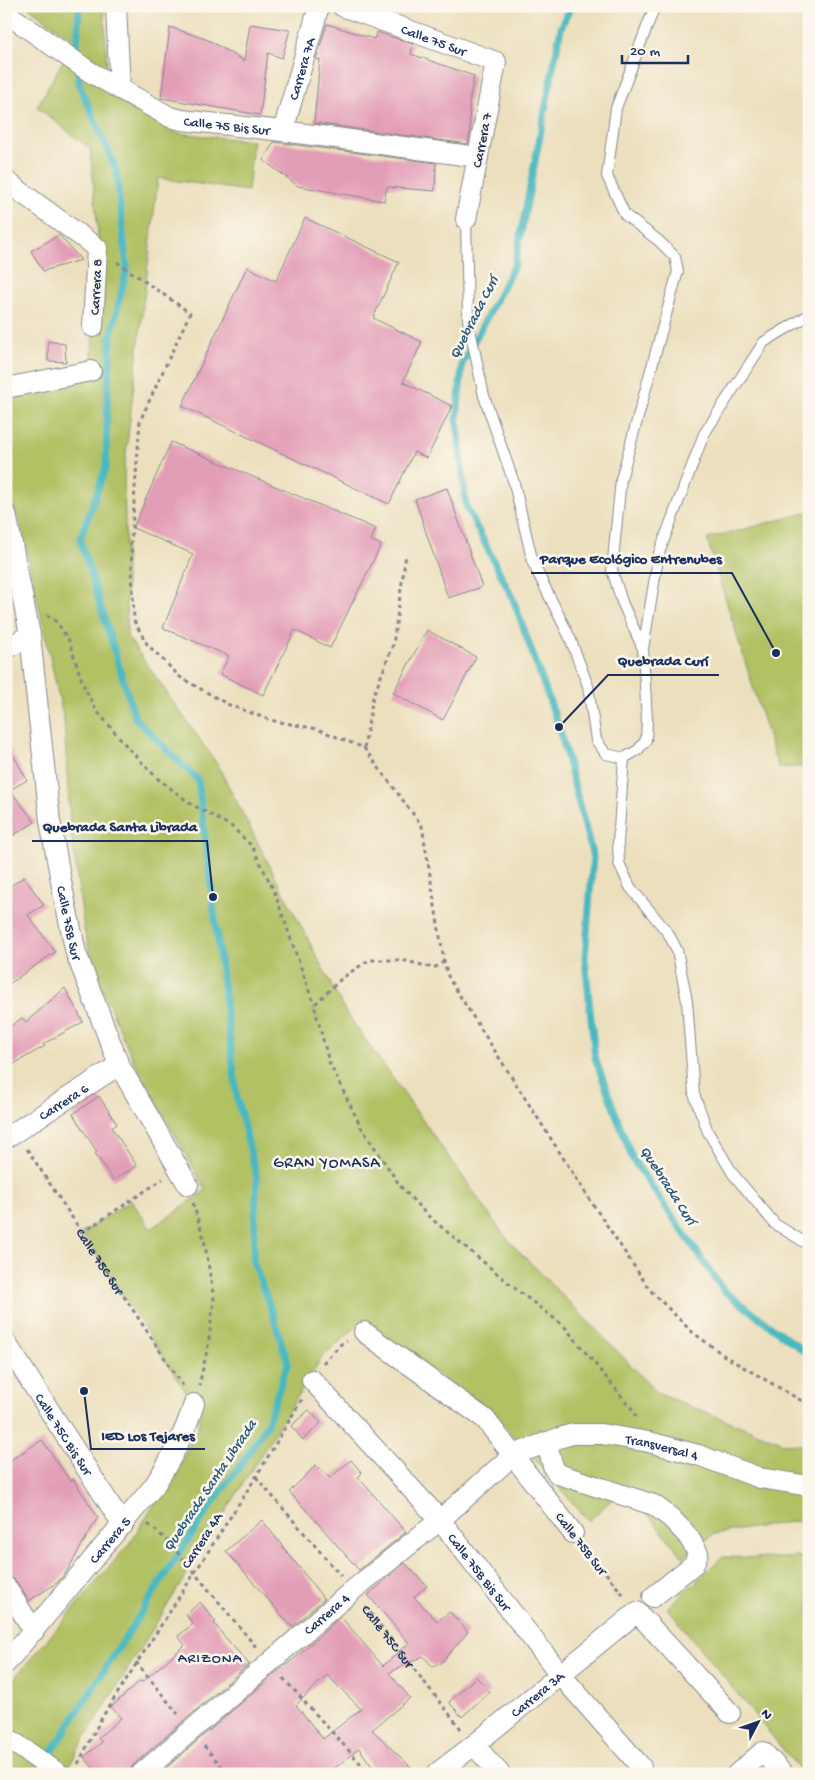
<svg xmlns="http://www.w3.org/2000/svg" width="815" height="1780" viewBox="0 0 815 1780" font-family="'Gochi Hand',sans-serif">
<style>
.green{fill:#b1c164;stroke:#667861}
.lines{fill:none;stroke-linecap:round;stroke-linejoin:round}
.stream{stroke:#49b8bf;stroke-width:7}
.building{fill:#e39eb7;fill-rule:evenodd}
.lane-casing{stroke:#84878e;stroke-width:12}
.street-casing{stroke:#84878e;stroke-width:22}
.path{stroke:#84878e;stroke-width:3;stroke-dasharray:4 4;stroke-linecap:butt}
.lane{stroke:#fff;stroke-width:10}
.street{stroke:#fff;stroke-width:20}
.labels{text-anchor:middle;stroke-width:5;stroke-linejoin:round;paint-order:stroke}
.street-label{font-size:14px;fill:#1b2f5e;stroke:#fbf7ec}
.water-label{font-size:15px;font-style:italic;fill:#29587b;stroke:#fbf7ec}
.neighbourhood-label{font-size:15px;letter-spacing:1px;fill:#1b2f5e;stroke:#fbf7ec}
.quarter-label{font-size:16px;letter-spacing:1px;fill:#1b2f5e;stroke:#fbf7ec}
.leader{fill:none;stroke:#1b2f5e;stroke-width:2}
.callout-dot{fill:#1b2f5e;stroke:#fbf7ec;stroke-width:2}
.callout-label{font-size:15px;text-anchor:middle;font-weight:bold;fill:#1b2f5e;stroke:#fbf7ec;stroke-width:5;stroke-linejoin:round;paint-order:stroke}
</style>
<rect width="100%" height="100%" fill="#fbf7ec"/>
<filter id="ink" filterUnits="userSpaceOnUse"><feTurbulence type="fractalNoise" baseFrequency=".02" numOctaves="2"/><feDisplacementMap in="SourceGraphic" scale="10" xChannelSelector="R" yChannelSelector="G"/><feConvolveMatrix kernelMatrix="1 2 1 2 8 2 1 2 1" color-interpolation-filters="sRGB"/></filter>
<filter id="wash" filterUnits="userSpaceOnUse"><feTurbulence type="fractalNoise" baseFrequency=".0096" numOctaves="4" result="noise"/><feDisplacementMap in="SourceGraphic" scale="20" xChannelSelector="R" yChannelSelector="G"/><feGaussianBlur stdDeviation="1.12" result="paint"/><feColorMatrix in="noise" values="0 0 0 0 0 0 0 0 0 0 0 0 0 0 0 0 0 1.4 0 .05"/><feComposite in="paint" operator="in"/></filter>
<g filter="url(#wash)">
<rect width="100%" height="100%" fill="#ecdfbd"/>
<path class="green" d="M 27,6 L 104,6 L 108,94 L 175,133 L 253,141 L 248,191 L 158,178 L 124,470 L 127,636 L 217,764 L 345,1011 L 507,1239 L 659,1394 L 784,1443 L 809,1446 L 809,1519 L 714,1534 L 683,1557 L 625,1487 L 589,1521 L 492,1412 L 362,1322 L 322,1357 L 78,1749 L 66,1774 L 6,1774 L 6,1688 L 129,1544 L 180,1465 L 198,1427 L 203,1394 L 194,1404 L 82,1233 L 131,1200 L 151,1229 L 206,1190 L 134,1062 L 97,978 L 84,929 L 70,823 L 64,720 L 22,529 L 6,486 L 6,388 L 91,371 L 98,233 L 90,149 L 37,107 L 74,41 Z
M 809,512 L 809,766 L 778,768 L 707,539 Z
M 809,1556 L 809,1774 L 803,1774 L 667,1608 L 722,1557 L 783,1558 Z"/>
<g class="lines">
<path class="stream" d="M 571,6 L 561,28 L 515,264 L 462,364 L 457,419 L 466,506 L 513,599 L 559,727 L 593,857 L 585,959 L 595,1058 L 633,1160 L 724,1291 L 809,1355
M 77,57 L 79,6
M 38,1774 L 169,1569 L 210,1507 L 242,1463 L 267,1424 L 288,1363 L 271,1309 L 253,1261 L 257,1178 L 237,1098 L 198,780 L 135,718 L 80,539 L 106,467 L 107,407 L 111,336 L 127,268 L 116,169 L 79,84 L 78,68"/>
</g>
<g id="blocks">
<path class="building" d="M 250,24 L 290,30 L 282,58 L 268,53 L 260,115 L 161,98 L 170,27 L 208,40 L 244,61 Z
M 327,24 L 374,39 L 377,32 L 413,44 L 411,54 L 474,76 L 469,103 L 470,132 L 468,144 L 314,123 L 320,60 L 316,59 Z
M 274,142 L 436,163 L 435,191 L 387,187 L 384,201 L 298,186 L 263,160 Z
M 305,218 L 399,262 L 373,318 L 422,342 L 403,382 L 452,406 L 427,458 L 414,452 L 389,504 L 182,406 L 247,267 L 276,281 Z
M 59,235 L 81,260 L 43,271 L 31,251 Z
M 48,341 L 65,344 L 66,362 L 48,361 Z
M 171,442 L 376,529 L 371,540 L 381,545 L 330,648 L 295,630 L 263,695 L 220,674 L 229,656 L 163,628 L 193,554 L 133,528 Z
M 447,488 L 482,587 L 448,598 L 415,499 Z
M 427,630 L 476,657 L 443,720 L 393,693 Z
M 6,742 L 27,780 L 10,790 L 35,822 L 6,840 Z
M 24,877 L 44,905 L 28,915 L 55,952 L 6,986 L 6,889 Z
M 65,988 L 83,1022 L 43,1044 L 45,1046 L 12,1065 L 6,1054 L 6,1029 L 22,1018 L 26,1022 Z
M 99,1096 L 117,1124 L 112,1128 L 137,1166 L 113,1180 L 95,1153 L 97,1152 L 73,1114 Z
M 309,1410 L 321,1423 L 303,1440 L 291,1426 Z
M 42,1440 L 70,1481 L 73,1479 L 98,1517 L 67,1571 L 58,1582 L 29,1601 L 16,1581 L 6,1574 L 6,1463 Z
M 351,1460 L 362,1473 L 358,1477 L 406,1532 L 359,1570 L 306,1510 L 289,1492 L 316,1465 L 330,1478 Z
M 262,1520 L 324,1599 L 292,1627 L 226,1551 Z
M 405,1563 L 427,1586 L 414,1597 L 437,1621 L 450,1612 L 468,1632 L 440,1664 L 433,1667 L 423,1656 L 389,1673 L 410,1698 L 372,1730 L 418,1774 L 377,1774 L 359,1748 L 328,1774 L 159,1774 L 277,1672 L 294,1659 L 339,1618 L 341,1617 L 383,1666 L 409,1643 L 368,1595 ZM 327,1675 L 361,1709 L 323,1739 L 296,1705 Z
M 200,1602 L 216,1622 L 214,1623 L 223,1635 L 249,1664 L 133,1765 L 129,1774 L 98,1774 L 84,1757 L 102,1742 L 98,1738 L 121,1718 L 111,1707 L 140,1681 L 142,1682 L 185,1645 L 178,1636 L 193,1624 L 186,1615 Z
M 476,1677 L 490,1691 L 462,1717 L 449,1702 Z"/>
</g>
</g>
<g filter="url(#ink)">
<use href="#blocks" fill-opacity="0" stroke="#84878e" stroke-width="1"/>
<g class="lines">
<defs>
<path id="lane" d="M 466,219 L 468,320 L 484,396 L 514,483 L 533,563 L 570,638 L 588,686 L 596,740 L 606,754 L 624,758 L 638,750 L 646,740 L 647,721 L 643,649 L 659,553 L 704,434 L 764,342 L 809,315
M 643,649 L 622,602 L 612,570 L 621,479 L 678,271 L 675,257 L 659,241 L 625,215 L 607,176 L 616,108 L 655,6
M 624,758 L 618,843 L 619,863 L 630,887 L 668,933 L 677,950 L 687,1001 L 694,1094 L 708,1132 L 733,1174 L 775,1224 L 809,1245"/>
<g id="street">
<path d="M 116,6 L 120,89"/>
<path id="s3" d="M 342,6 L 496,62 L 466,219"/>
<path id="s4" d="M 6,13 L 90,72 L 170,117 L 182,120 L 283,131 L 478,157"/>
<path id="s5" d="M 283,131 L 319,6"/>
<path d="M 6,181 L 97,248 L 93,327"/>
<path d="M 6,388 L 91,371"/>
<path id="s6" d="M 6,514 L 30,635 L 50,821 L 63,892 L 76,953 L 119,1065 L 188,1185"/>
<path d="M 6,649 L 30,635"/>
<path id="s7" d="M 6,1138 L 119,1065"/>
<path d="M 364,1332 L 485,1419 L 573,1533"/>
<path id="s8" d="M 6,1343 L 123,1525"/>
<path id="s9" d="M 312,1380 L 440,1520 L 560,1674 L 641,1767"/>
<path d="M 546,1442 L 554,1469 L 558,1474 L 654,1505 L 671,1518 L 688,1536 L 698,1553 L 694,1564 L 653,1597"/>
<path d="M 6,1587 L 34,1631"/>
<path id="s10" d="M 6,1663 L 154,1486 C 172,1458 184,1435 194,1404"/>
<path d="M 6,1737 L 59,1774"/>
<path d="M 474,1745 L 500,1774"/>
<path id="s11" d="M 141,1774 L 353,1590 L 440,1520 L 513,1455 L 559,1438 L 573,1434 L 601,1434 L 649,1442 L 698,1455 L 760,1478 L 809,1486"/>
<path id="s12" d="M 436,1774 L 474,1745 L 637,1612 L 730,1713"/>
<path d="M 737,1774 L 763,1752 L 783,1774"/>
</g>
</defs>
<use href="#lane" class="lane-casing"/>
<use href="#street" class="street-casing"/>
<g class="path">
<path d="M 117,262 L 190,313 L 140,421 L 131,543 L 134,621 L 147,644 L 180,677 L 227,704 L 270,720 L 317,729 L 364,748 L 422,826 L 444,961 L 449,979 L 590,1200 L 650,1290 L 691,1331 L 726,1357 L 809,1405"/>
<path d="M 47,615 L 57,622 L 69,641 L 83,684 L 96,710 L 130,750 L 157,778 L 191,804 L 231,826 L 252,846 L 274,891 L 314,1005"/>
<path d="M 364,748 L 373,697 L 393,645 L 406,554"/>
<path d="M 444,961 L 440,965 L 433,968 L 402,960 L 369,960 L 342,978 L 314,1005 L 329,1062 L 361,1127 L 401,1187 L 427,1215 L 517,1290 L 564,1326 L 632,1409 L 637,1419"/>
<path id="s1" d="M 27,1149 L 183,1386"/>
<path d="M 193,1203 L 204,1239 L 214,1299 L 208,1346 L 199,1386"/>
<path d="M 82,1233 L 163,1179"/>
<path d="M 323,1363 L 341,1344 L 347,1341"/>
<path d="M 256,1477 L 341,1576"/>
<path d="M 148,1524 L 169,1542 L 256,1647"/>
<path d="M 586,1548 L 624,1596"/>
<path id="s2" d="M 365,1606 L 461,1729"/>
<path d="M 136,1662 L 178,1714"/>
<path d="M 283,1678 L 370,1774"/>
<path d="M 204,1746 L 228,1774"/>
<path d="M 78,1764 L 101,1719 L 256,1477 L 302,1399"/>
</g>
<use href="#lane" class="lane"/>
<use href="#street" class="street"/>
</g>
</g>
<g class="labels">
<g class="street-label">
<text dy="5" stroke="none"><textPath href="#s3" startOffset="98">Calle 75 Sur</textPath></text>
<text dy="5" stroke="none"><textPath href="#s5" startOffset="65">Carrera 7A</textPath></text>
<text dy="5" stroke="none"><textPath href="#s4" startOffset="252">Calle 75 Bis Sur</textPath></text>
<text transform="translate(481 140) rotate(-79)" y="5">Carrera 7</text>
<text transform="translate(95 287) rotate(-87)" y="5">Carrera 8</text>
<text dy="5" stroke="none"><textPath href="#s6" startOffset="414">Calle 75B Sur</textPath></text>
<text dy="5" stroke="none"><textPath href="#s7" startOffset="68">Carrera 6</textPath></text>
<text dy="5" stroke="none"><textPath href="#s1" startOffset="134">Calle 75C Sur</textPath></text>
<text dy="5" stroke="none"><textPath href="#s8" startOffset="108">Calle 75C Bis Sur</textPath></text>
<text dy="5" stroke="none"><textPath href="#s11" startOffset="644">Transversal 4</textPath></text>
<text dy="5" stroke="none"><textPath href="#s10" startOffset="161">Carrera 5</textPath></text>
<text transform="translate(201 1540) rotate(-57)" y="5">Carrera 4A</text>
<text transform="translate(582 1543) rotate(52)" y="5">Calle 75B Sur</text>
<text dy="5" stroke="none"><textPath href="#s9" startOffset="255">Calle 75B Bis Sur</textPath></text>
<text dy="5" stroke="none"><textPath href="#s11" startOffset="245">Carrera 4</textPath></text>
<text dy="5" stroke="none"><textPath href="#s2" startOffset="38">Calle 75C Sur</textPath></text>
<text dy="5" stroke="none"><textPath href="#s12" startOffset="129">Carrera 3A</textPath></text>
</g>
<g class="water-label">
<text transform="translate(473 317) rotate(-63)" y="5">Quebrada Curí</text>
<text transform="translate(669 1185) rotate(57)" y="5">Quebrada Curí</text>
<text transform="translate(209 1485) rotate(-56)" y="5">Quebrada Santa Librada</text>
</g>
<g class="neighbourhood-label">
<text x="210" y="1662">ARIZONA</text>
</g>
<g class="quarter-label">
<text x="327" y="1167">GRAN YOMASA</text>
</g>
</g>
<path class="leader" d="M776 653L732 573H531M559 727L608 675H719M213 897L207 841H32M84 1391L91 1449H205"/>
<g class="callout-dot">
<circle cx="776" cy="653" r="5"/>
<circle cx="559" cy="727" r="5"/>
<circle cx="213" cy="897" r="5"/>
<circle cx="84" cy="1391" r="5"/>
</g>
<g class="callout-label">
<text x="631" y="563">Parque Ecológico Entrenubes</text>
<text x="663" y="665">Quebrada Curí</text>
<text x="120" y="831">Quebrada Santa Librada</text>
<text x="148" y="1440">IED Los Tejares</text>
</g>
<rect width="815" height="1780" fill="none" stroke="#fbf7ec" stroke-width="25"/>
<g transform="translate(758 1722) rotate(49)" stroke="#fbf7ec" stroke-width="4" paint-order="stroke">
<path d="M0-4L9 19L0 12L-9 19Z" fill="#1b2f5e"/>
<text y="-8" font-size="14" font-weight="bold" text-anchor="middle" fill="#1b2f5e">N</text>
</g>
<path d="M622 55v8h66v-8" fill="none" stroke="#1b2f5e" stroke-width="2.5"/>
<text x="630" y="55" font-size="15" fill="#1b2f5e" stroke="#fbf7ec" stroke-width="4" paint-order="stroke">20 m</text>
</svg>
